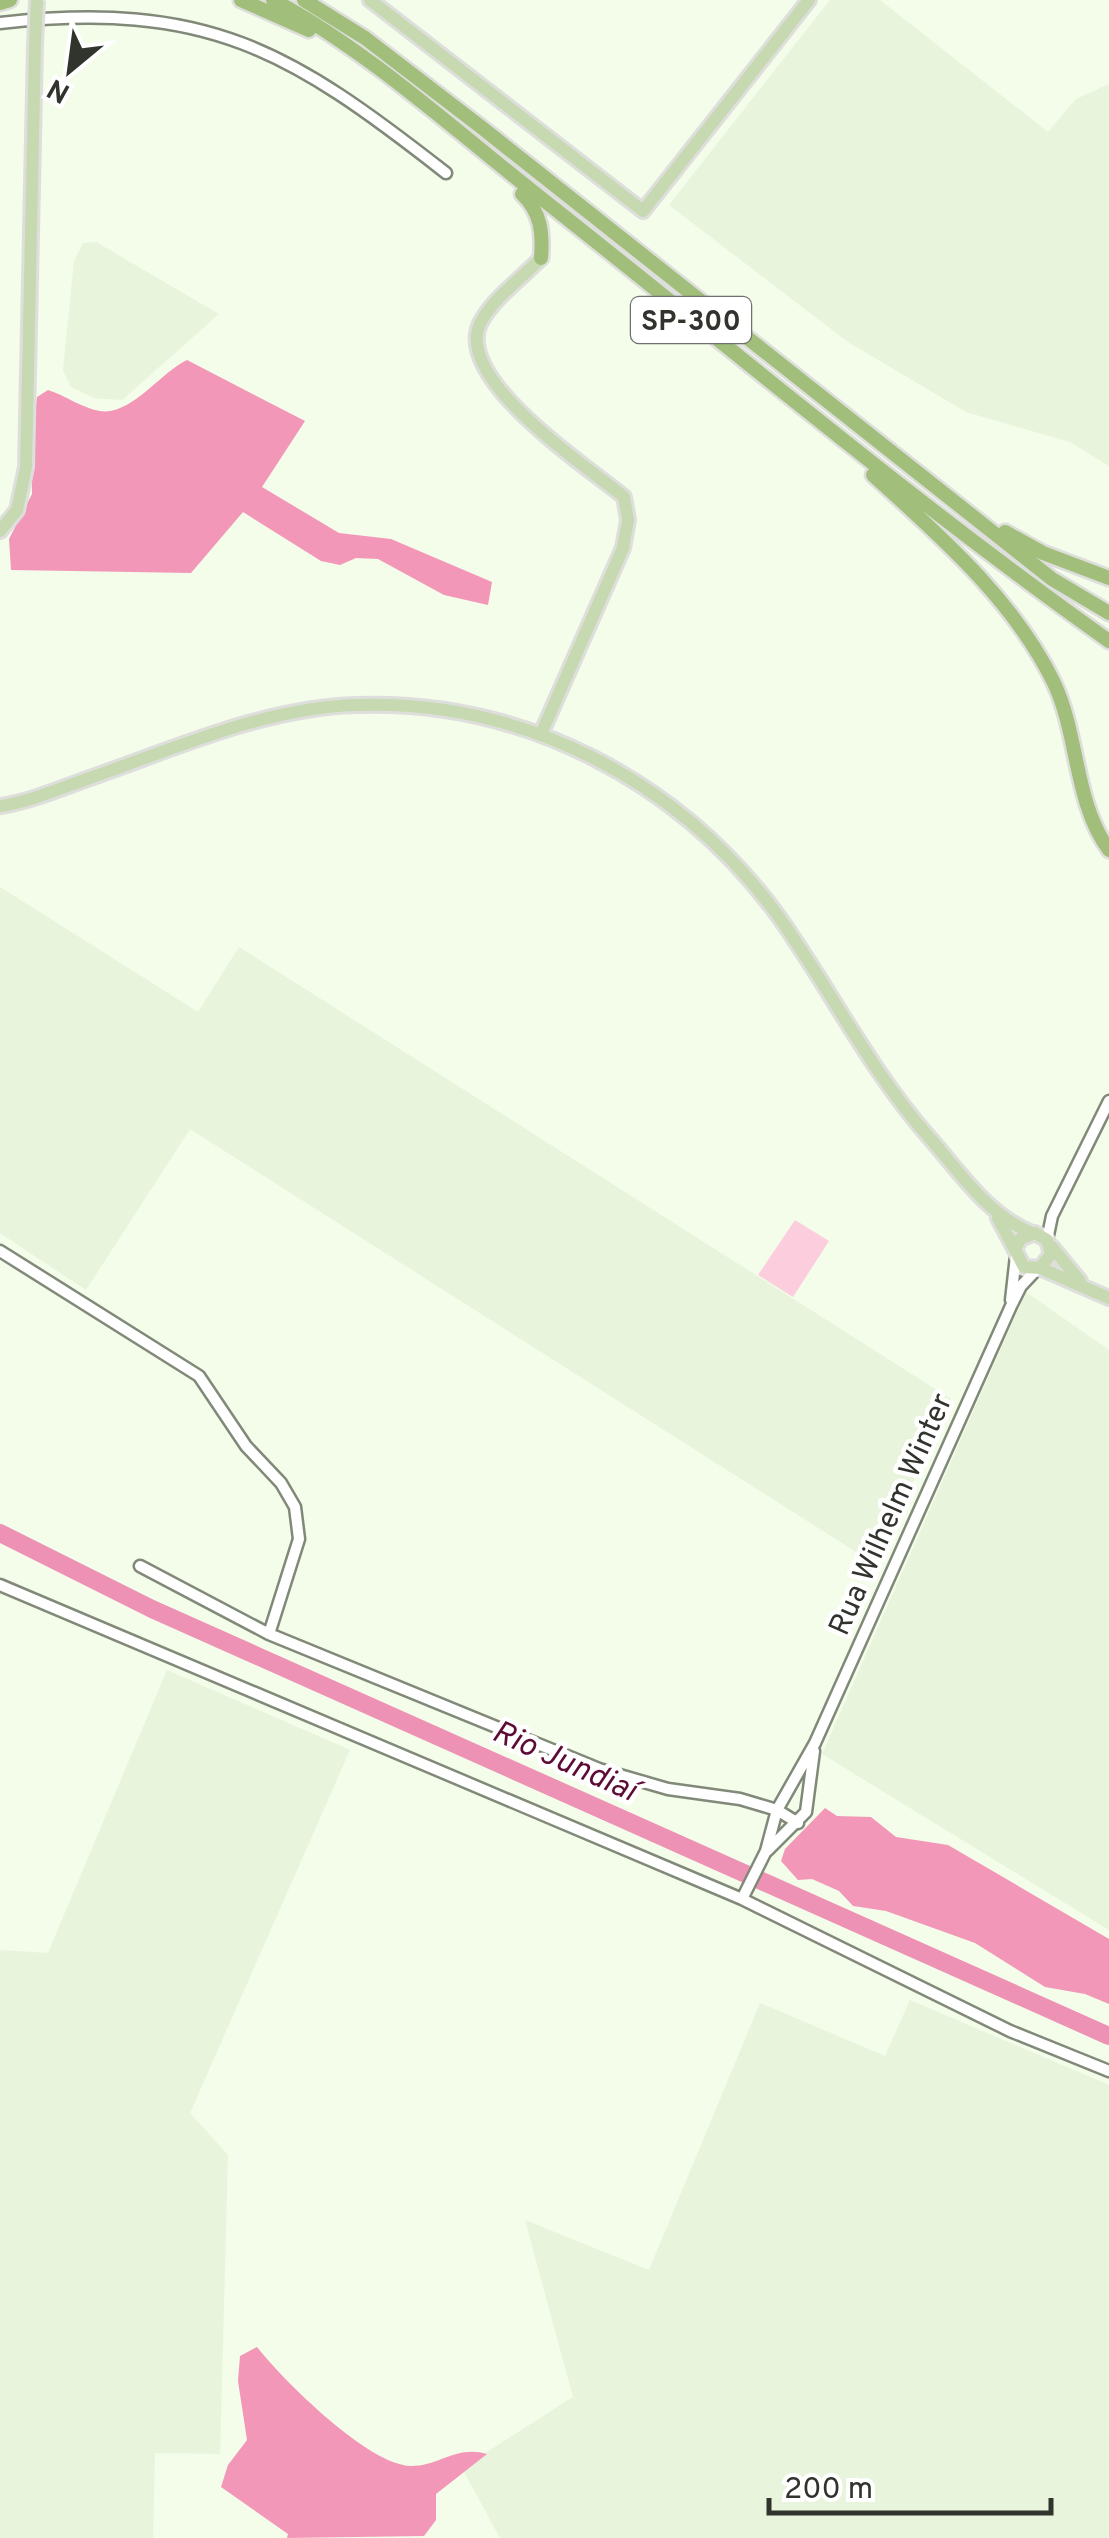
<svg xmlns="http://www.w3.org/2000/svg" width="1109" height="2538" viewBox="0 0 1109 2538" font-family="Overpass,sans-serif">
<style>
.built{fill:#e8f4db}
.green{fill:#fccedd}
.forest{fill:#f397b9}
.lines{fill:none;stroke-linecap:round;stroke-linejoin:round}
.river{stroke:#ed92b4;stroke-width:18}
.minor-casing{stroke:#818979;stroke-width:15}
.major-casing{stroke:#dedfdd;stroke-width:18}
.highway-casing{stroke:#dedfdd;stroke-width:19}
.minor{stroke:#fff;stroke-width:10}
.major{stroke:#c7d9b0;stroke-width:12}
.highway{stroke:#a1bf7b;stroke-width:14}
.major-bridge-casing{stroke:#dedfdd;stroke-width:18;stroke-linecap:butt}
.major-bridge{stroke:#c7d9b0;stroke-width:12}
.labels{text-anchor:middle;stroke-width:9;stroke-linejoin:round;paint-order:stroke}
.shield{fill:#fff;stroke:#6f716c;stroke-width:2.5}
.shield-label{font-size:28px;font-weight:bold;fill:#31342d}
.street-label{font-size:30px;fill:#31342d;stroke:#fff}
.water-label{font-size:32px;font-style:italic;fill:#5c0b34;stroke:#fff}
</style>
<rect width="100%" height="100%" fill="#f4fcea"/>
<path class="built" d="M 830,0 L 880,0 L 1048,132 L 1076,99 L 1109,84 L 1109,466 L 1070,442 L 966,412 L 848,342 L 669,205 Z
M 96,242 L 219,314 L 122,400 L 94,398 L 71,387 L 63,370 L 74,261 L 83,243 Z
M 0,887 L 198,1012 L 239,947 L 951,1399 L 875,1564 L 190,1129 L 86,1290 L 0,1233 Z
M 1026,1292 L 1109,1350 L 1109,1930 L 822,1754 Z
M 167,1670 L 350,1750 L 190,2113 L 228,2155 L 220,2454 L 155,2453 L 153,2538 L 0,2538 L 0,1950 L 48,1953 Z
M 910,2000 L 1109,2085 L 1109,2538 L 500,2538 L 462,2468 L 573,2397 L 525,2220 L 649,2270 L 760,2003 L 885,2056 Z"/>
<path class="green" d="M 795,1220 L 829,1241 L 793,1297 L 758,1275 Z"/>
<path class="forest" d="M 187,360 L 305,421 L 262,487 L 339,533 L 391,539 L 492,582 L 488,605 L 444,595 L 378,559 L 356,558 L 340,565 L 321,561 L 243,512 L 191,573 L 11,570 L 9,539 L 32,494 L 31,442 L 37,397 L 48,390 C 64,395 84,409 100,411 C 131,416 161,372 187,360 Z
M 825,1808 L 837,1816 L 871,1817 L 896,1837 L 948,1845 L 1109,1939 L 1109,2004 L 1085,1994 L 1045,1987 L 975,1943 L 886,1911 L 853,1906 L 839,1891 L 812,1879 L 798,1880 L 781,1861 L 785,1849 Z
M 257,2347 C 283,2380 368,2465 411,2466 C 440,2466 456,2445 487,2454 L 436,2494 L 436,2520 L 424,2536 L 287,2538 L 288,2534 L 221,2487 L 228,2465 L 247,2440 L 238,2381 L 240,2356 Z"/>
<g class="lines">
<path class="river" d="M 0,1533 L 152,1609 L 1109,2036"/>
<defs>
<path id="minor" d="M 0,23 C 207,0 289,50 446,173
M 1047,1240 L 1052,1216 L 1109,1101
M 0,1251 L 199,1376 L 246,1446 L 281,1483 L 295,1507 L 299,1539 L 269,1634
M 1011,1300 L 1016,1256
M 140,1566 L 269,1634 L 599,1769 L 668,1789 L 740,1799 L 777,1810 L 798,1823
M 0,1585 L 742,1899 L 1010,2031 L 1109,2071
M 767,1851 L 806,1812 L 814,1751
M 742,1899 L 766,1851 L 777,1810 L 815,1743 L 1011,1306 L 1021,1286 L 1037,1269"/>
<path id="major" d="M 370,0 L 643,211 L 809,0
M 541,258 C 523,277 495,297 482,320 C 448,376 587,466 624,497 L 628,520 L 623,548 L 541,734
M 0,531 L 17,510 L 26,467 L 35,45
M 0,806 C 29,802 59,789 87,779 C 174,749 263,708 356,705 C 524,699 681,782 779,917 C 830,989 870,1070 928,1136 C 960,1172 987,1215 1032,1233
M 998,1218 L 1024,1267 L 1040,1268 L 1051,1254 L 1047,1240 L 1035,1233 L 1020,1239 L 1015,1250
M 1052,1247 L 1080,1281
M 1040,1268 L 1109,1298"/>
<path id="highway" d="M 241,0 L 309,30
M 273,0 C 365,48 458,133 541,198 C 730,347 913,502 1109,641
M 304,0 L 365,38 L 481,127 L 1052,579 L 1109,613
M 0,3 L 10,0
M 522,194 C 541,212 543,233 541,258
M 873,475 C 939,535 1015,601 1054,683 C 1079,736 1074,802 1109,850
M 1005,532 L 1043,553 L 1109,578"/>
</defs>
<use href="#minor" class="minor-casing"/>
<use href="#major" class="major-casing"/>
<use href="#highway" class="highway-casing"/>
<use href="#minor" class="minor"/>
<use href="#major" class="major"/>
<use href="#highway" class="highway"/>
<defs>
<path id="major-bridge" d="M 35,45 L 37,0"/>
</defs>
<use href="#major-bridge" class="major-bridge-casing"/>
<use href="#major-bridge" class="major-bridge"/>
</g>
<g class="labels">
<rect class="shield" x="631" y="297" width="120" height="46" rx="8"/>
<g class="shield-label">
<text x="691" y="330">SP-300</text>
</g>
<g class="street-label">
<text transform="translate(890 1514) rotate(-66)" y="10">Rua Wilhelm Winter</text>
</g>
<g class="water-label">
<text transform="translate(565 1760) rotate(24)" y="11">Rio Jundiaí</text>
</g>
</g>
<g transform="translate(70 70) rotate(209)" stroke="#ffffff" stroke-width="8" paint-order="stroke">
<path d="M0-8L18 38L0 25L-18 38Z" fill="#31342d"/>
<text y="-15" font-size="28" font-weight="bold" text-anchor="middle" fill="#31342d">N</text>
</g>
<path d="M769 2498v15h282v-15" fill="none" stroke="#31342d" stroke-width="5"/>
<text x="784" y="2498" font-size="30" fill="#31342d" stroke="#ffffff" stroke-width="8" paint-order="stroke">200 m</text>
</svg>
